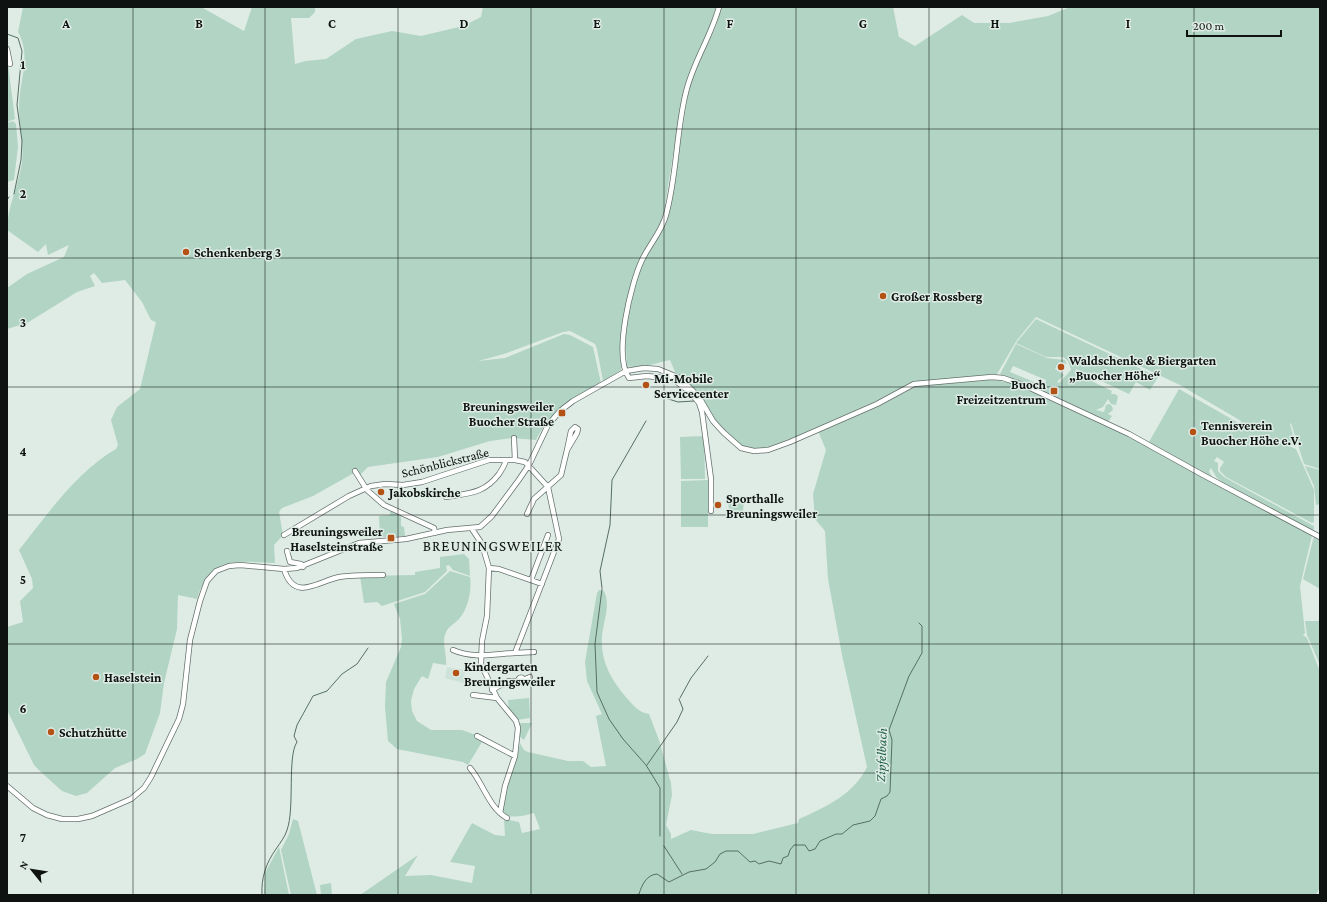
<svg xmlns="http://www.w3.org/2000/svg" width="1327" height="902" viewBox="0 0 1327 902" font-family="'Crimson Pro',serif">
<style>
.built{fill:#cde3d9}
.green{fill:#b1d4c5;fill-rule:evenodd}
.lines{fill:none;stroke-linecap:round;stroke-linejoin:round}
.stream{stroke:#566f64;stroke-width:1}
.minor-casing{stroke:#65706b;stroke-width:6}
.minor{stroke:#fff;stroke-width:4.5}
.grid{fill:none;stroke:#0e1311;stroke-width:1;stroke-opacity:0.55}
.poi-dot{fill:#b45216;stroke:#dfece6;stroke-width:1.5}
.labels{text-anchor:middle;stroke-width:3;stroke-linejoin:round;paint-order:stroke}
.poi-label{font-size:13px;font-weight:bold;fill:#0e1311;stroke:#dfece6;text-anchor:start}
.street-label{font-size:13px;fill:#0e1311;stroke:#dfece6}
.water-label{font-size:14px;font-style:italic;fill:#23614c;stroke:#dfece6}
.quarter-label{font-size:15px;letter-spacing:1px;fill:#0e1311;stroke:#dfece6}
.grid-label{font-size:13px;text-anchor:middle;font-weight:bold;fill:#0e1311;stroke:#dfece6;stroke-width:3;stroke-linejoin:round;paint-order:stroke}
</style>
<rect width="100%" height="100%" fill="#dfece6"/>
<path class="built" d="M 447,667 L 466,670 L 464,676 L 471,678 L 470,685 L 445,678 Z"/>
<path class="green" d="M 23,7 L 201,7 L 244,31 L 252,7 L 315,7 L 315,12 L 309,18 L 291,18 L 295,64 L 306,61 L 326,59 L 356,39 L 392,31 L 421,36 L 463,26 L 481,17 L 483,7 L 716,7 L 706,39 L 690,71 L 683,93 L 664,211 L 661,222 L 643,254 L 633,278 L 623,324 L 621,370 L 603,381 L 597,349 L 595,344 L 570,331 L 563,332 L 504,354 L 478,361 L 505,358 L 564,334 L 570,335 L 593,347 L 601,383 C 576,398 549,412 536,440 L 512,438 L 490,441 L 438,457 L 368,467 L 360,475 L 354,473 L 313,496 L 282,508 L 279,512 L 283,535 L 274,545 L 275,563 C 236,562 211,554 197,599 L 178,595 L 177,629 L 164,683 L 160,713 L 145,754 L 137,759 L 115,768 L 87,793 L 76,796 L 62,791 L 43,774 L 34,765 L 7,710 L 7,627 L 23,622 L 20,601 L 33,588 L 32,579 L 19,550 C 47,515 76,472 116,449 L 118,445 L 111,420 L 117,407 L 140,389 L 156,322 L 151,320 L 142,302 L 125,280 L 102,283 L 94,273 L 90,276 L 95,286 L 77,292 L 27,323 L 7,329 L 7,288 L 27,274 L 64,257 L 69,245 L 48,255 L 46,244 L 38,252 L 7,230 C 7,208 19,184 22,162 C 24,143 19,125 19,107 C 19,81 32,57 18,32 Z
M 721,7 L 893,7 L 899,37 L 915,46 L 962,15 L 974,23 L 1009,23 L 1048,16 L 1070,7 L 1320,7 L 1320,469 L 1304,464 L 1291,423 L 1290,424 L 1296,447 L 1284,440 L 1275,440 L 1296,449 L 1314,490 L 1314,522 L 1312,523 L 1226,477 L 1220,471 L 1220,468 L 1224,462 L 1217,457 L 1214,461 L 1218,463 L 1218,471 L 1224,477 L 1314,526 L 1314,529 L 1312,531 L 1226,485 L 1217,478 L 1211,468 L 1209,471 L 1212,477 L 1149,442 L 1179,389 L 1237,422 L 1231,433 L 1240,426 L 1241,421 L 1180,385 L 1036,317 L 1017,340 L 997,374 L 914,382 L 865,407 L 824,425 L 769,448 L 758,450 L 742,447 L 720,427 L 696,391 L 676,374 L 670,360 C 658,362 639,370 627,366 L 625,333 L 628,310 L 642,263 L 668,218 L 690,83 L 716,26 Z
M 7,57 L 15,119 L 7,122 Z
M 13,121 L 16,124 L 18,147 L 14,180 L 7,182 L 7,123 Z
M 1036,319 L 1158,377 L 1150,390 L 1136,382 L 1129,394 L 1076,369 L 1075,373 L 1112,391 L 1111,394 L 1115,394 L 1118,396 L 1116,405 L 1111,404 L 1108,399 L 1103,407 L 1096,410 L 1104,412 L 1106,405 L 1109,404 L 1112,406 L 1113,410 L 1108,414 L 1112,416 L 1108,422 L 1000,374 L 1016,344 L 1047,358 L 1065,360 L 1067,364 L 1059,362 L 1055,369 L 1064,375 L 1057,382 L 1059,383 L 1071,370 L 1068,361 L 1063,357 L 1046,357 L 1016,343 ZM 1013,366 L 1046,380 L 1044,386 L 1010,372 Z
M 990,380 C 1028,382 1064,404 1098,421 C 1170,457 1241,496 1312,535 L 1300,586 L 1305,633 L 1303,635 L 1307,638 L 1320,672 L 1320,887 L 1316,895 L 360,895 L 418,855 L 405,876 L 431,875 L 472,883 L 475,866 L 450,862 L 472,823 L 495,835 L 505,836 L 504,819 L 519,822 L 522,833 L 540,829 L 534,813 C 524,816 515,818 504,815 L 502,812 L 506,787 L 518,754 L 520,743 L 524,750 L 528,752 L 568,761 L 583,761 L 591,767 L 606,766 L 596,716 L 602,714 L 587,681 L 585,662 L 597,593 L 599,590 L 604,591 C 611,605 603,622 602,637 C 600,660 611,679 625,696 C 632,704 639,713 649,714 L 659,740 L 671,783 L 672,795 L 666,825 L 671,834 L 671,839 L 691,830 L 712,834 L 753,834 L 798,823 L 799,819 C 826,807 854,794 867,767 L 842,655 L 828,579 L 825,531 L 815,519 L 813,494 L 826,450 L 818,431 L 877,406 L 917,386 Z
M 704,436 L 705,479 L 681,479 L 680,437 Z
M 1305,466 L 1320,470 L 1320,504 L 1316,505 L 1314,486 Z
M 708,480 L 708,527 L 681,527 L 681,481 Z
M 728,499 L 744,500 L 743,511 L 729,510 Z
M 390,511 L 401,516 L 401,526 L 404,527 L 405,536 L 380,537 L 379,516 L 390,515 Z
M 1314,536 L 1320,539 L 1320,589 L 1303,579 Z
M 464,554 L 469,559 L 470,576 L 453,570 L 449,565 L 446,566 L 447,571 L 425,592 L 382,606 L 377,602 L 364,603 L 360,576 L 415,575 L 415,572 L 440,568 L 440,557 Z
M 450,571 L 470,577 C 472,590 468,609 459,619 C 454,624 447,627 445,635 C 442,643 447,655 446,665 L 433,663 L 428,679 L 422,676 L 414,689 L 411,701 L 412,711 L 417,721 L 431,730 L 462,730 L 476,735 L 474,738 L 482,742 L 468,765 L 463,762 L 397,749 L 388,741 L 385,707 L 386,682 L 401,647 L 402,639 L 400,619 L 394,604 L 425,594 Z
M 1320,619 L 1320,665 L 1307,635 L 1305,621 L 1318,621 Z
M 529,698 L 530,718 L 517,720 L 509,712 L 508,700 Z
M 521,723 L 532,723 L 524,740 L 520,737 L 519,724 Z
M 293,819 L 298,821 L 317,895 L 291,895 L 281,850 L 289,834 Z
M 279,847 L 289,895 L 264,895 L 265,873 Z
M 331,883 L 332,895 L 319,895 L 321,895 L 320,885 Z"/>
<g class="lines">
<path class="stream" d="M 7,34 L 18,38 L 22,51 L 17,105 L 22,141 L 21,160 L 14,194
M 7,200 L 9,197
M 662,397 L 678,402 L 694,401
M 602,588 L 600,571 L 610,525 L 612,480 L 646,421
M 602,589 L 595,644 L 597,692 L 609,719 L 623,739 L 646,765 L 660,788 L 660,836
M 680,698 L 691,678 L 708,656
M 647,765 L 677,722 L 683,709 L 679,699
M 664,846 L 682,874
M 262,895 C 261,878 266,863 276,849 C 280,843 285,837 287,830 C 295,808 287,757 297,742 L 294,736 L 297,725 L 313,696 L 327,691 L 342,674 L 357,664 L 368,648
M 635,895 L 639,894 C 642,885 646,875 657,874 L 669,882 L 689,872 L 706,869 L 715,862 L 720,854 L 726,851 L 738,851 L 750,862 L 755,861 L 759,864 L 769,861 L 781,864 L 783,858 L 788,856 L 790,850 L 794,845 L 805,845 L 809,851 L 815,849 L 820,841 L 836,834 L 842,834 L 853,825 L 870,821 L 875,816 L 881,799 L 887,796 L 890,792 L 892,740 L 889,730 L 909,676 L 922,653 L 922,626 L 919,623"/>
<defs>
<path id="minor" d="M 7,49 L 10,64
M 575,427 L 578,429 L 577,433 L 567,450 L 571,431 Z
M 514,438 L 515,460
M 355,471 L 367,490 L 384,505 L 434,528 L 435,533
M 446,497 C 469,493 484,494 499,474 C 502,469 505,465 506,460
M 711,511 L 711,479 L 702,412 L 699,403 L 691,393 L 673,379 L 647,376 L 629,378 C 613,356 631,283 642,260 C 649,245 662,231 666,215 C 677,175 676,132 686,92 C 693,62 711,37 719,7
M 527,514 L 534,499 L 561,475 L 567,450
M 472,529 L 482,544 L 489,568 L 487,616 L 482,641 L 481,664 L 497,698 L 516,721 L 518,728 L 515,756 L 505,786 L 500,813
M 284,535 L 349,496 L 371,486 L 385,484 L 403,485 L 422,482 L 489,460 L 515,460 L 525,462 L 548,487 L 559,539 L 515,653 C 495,654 473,659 453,650
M 287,551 L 290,562 L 301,564 L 303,567
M 489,568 L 499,569 L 542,584
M 284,569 C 294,603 319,581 339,577 C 353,575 369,575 383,575
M 531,580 L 548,535
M 515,653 L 534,652
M518.5 680a2.5 2.5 0 1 1 5 0a2.5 2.5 0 1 1-5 0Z
M 523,680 L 530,677
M 492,690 L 508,681 L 519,681
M 473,695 L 497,698
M 477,736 L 515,756
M 470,768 C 483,783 489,808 507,818
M 7,786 L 33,808 L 47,815 L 62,819 L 78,819 L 92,816 L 131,799 L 144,788 L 151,777 L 179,719 L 183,704 L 190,640 L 200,601 L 207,581 L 216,571 L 229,566 L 240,565 L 284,569 L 297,568 L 359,543 L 406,539 L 447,530 L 480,527 L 492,516 L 518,481 L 529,465 L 548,425 L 560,411 L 573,401 L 626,371 L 644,368 L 658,369 L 680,378 L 699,397 L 713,421 L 723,432 L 741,448 L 754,451 L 768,450 L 790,442 L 877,404 L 914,384 L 992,377 L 1003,378 L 1026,386 L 1129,434 L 1203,475 L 1320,537"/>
</defs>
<use href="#minor" class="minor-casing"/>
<use href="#minor" class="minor"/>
</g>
<path class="grid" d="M 133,7 L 133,895M 265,7 L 265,895M 398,7 L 398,895M 531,7 L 531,895M 664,7 L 664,895M 796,7 L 796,895M 929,7 L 929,895M 1062,7 L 1062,895M 1194,7 L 1194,895M 7,129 L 1320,129M 7,258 L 1320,258M 7,387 L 1320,387M 7,515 L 1320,515M 7,644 L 1320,644M 7,773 L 1320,773"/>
<g class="poi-dot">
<circle cx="186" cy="252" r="4"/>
<circle cx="883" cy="296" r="4"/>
<circle cx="1061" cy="367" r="4"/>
<circle cx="646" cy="385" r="4"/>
<rect x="1050" y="387" width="8" height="8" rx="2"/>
<rect x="558" y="409" width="8" height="8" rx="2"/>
<circle cx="1193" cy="432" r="4"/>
<circle cx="381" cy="492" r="4"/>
<circle cx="718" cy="505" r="4"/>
<rect x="387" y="534" width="8" height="8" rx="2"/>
<circle cx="456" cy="673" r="4"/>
<circle cx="96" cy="677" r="4"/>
<circle cx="51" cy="732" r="4"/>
</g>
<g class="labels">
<g class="poi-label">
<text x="194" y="257">Schenkenberg 3</text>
<text x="891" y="301">Großer Rossberg</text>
<text x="1069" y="365">Waldschenke &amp; Biergarten<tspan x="1069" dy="15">„Buocher Höhe“</tspan></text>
<text x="654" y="383">Mi-Mobile<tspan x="654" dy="15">Servicecenter</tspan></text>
<text x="1046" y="389" text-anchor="end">Buoch<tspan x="1046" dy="15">Freizeitzentrum</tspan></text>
<text x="554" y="411" text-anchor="end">Breuningsweiler<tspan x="554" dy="15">Buocher Straße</tspan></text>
<text x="1201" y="430">Tennisverein<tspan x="1201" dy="15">Buocher Höhe e.V.</tspan></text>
<text x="389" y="497">Jakobskirche</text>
<text x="726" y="503">Sporthalle<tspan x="726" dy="15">Breuningsweiler</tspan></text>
<text x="383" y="536" text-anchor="end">Breuningsweiler<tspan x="383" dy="15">Haselsteinstraße</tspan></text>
<text x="464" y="671">Kindergarten<tspan x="464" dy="15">Breuningsweiler</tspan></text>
<text x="104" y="682">Haselstein</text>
<text x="59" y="737">Schutzhütte</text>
</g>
<g class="street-label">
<text transform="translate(445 462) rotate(-14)" y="5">Schönblickstraße</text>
</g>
<g class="water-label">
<text transform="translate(881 755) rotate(-88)" y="5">Zipfelbach</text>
</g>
<g class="quarter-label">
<text x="493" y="551">BREUNINGSWEILER</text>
</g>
</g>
<g class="grid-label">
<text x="66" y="28">A</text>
<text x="199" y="28">B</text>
<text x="332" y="28">C</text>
<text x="464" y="28">D</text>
<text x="597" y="28">E</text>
<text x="730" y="28">F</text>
<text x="863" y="28">G</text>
<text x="995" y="28">H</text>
<text x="1128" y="28">I</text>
<text x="23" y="69">1</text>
<text x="23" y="198">2</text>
<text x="23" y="327">3</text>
<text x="23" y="456">4</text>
<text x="23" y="584">5</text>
<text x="23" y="713">6</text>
<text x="23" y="842">7</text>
</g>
<rect width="1327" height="902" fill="none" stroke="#0e1311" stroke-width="16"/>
<g transform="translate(32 870) rotate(300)" stroke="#dfece6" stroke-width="3" paint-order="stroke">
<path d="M0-3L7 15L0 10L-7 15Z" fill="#0e1311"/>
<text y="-6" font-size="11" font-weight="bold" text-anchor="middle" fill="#0e1311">N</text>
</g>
<path d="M1187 30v6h94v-6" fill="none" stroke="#0e1311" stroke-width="2"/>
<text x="1193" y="30" font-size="12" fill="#0e1311" stroke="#dfece6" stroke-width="3" paint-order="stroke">200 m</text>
</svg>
